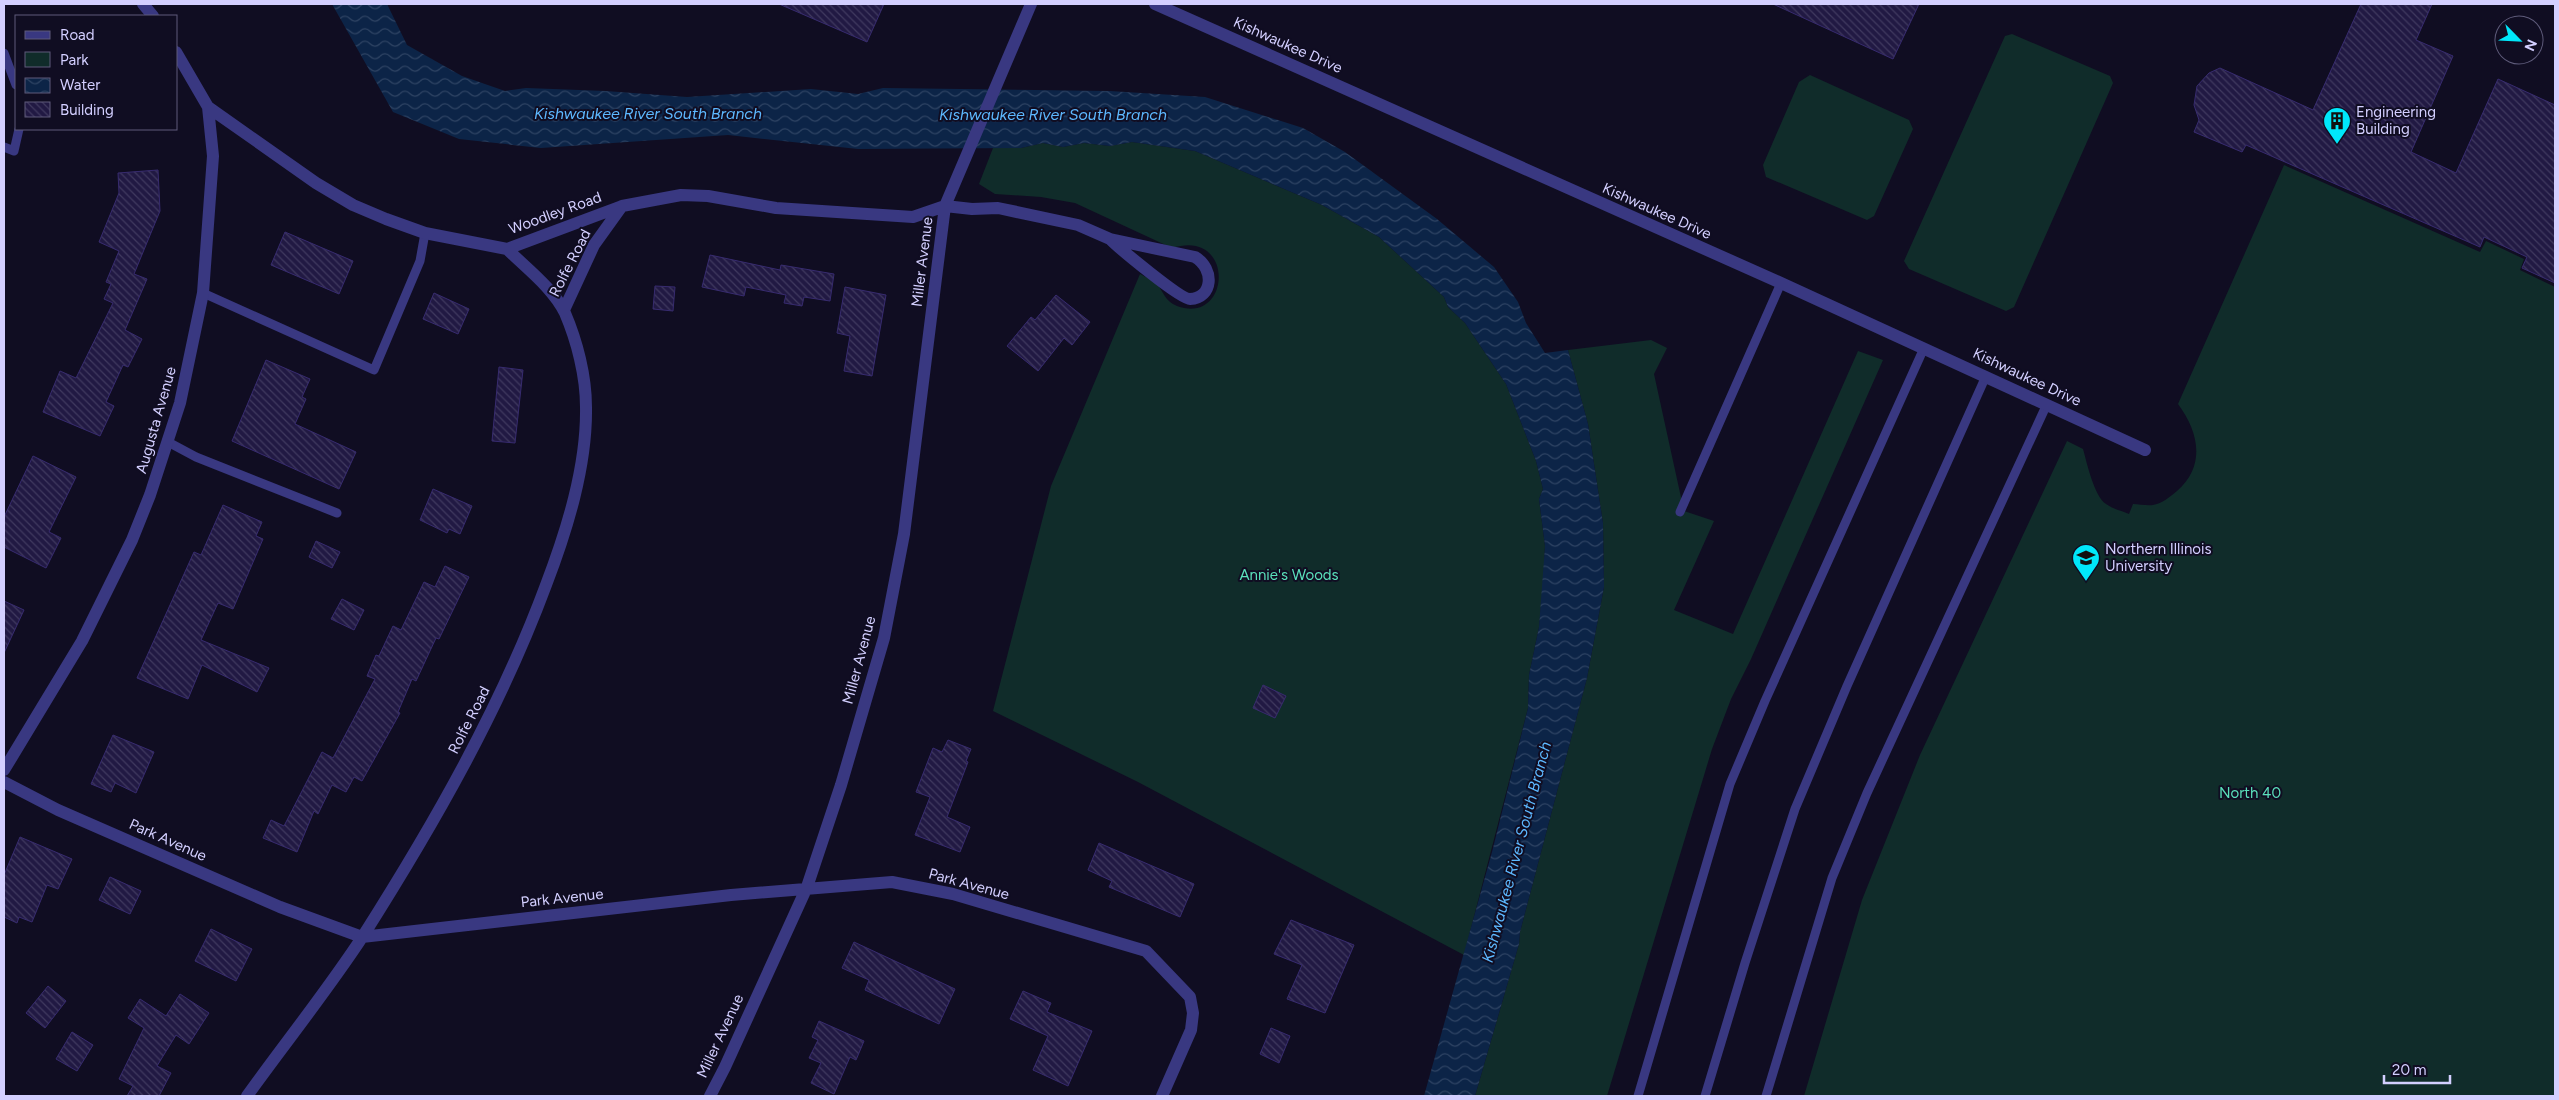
<svg xmlns="http://www.w3.org/2000/svg" width="2559" height="1100" viewBox="0 0 2559 1100" font-family="Figtree,sans-serif">
<style>
.park{fill:#102c2a}
.water{fill:url(#water-waves)}
.building{fill:url(#building-back-hatch);stroke:#372b6f}
.lines{fill:none;stroke-linecap:round;stroke-linejoin:round}
.lane{stroke:#393881;stroke-width:9}
.street{stroke:#393881;stroke-width:12}
.labels{text-anchor:middle;stroke-width:4;stroke-linejoin:round;paint-order:stroke}
.street-label{font-size:15px;fill:#d3cfff;stroke:#100d22}
.poi-label{font-size:15px;fill:#d3cfff;stroke:#100d22;text-anchor:start}
.park-label{font-size:15px;fill:#5ae0bb;stroke:#100d22}
.water-label{font-size:16px;font-style:italic;fill:#5db8ff;stroke:#100d22}
</style>
<defs>
<pattern id="water-waves" width="16" height="10" patternUnits="userSpaceOnUse" patternTransform="scale(1.25)"><rect width="16" height="10" fill="#0c2447"/><path d="M0 5q4-4 8 0t8 0" fill="none" stroke="#2e4363"/></pattern>
<pattern id="building-back-hatch" width="6" height="6" patternUnits="userSpaceOnUse" patternTransform="scale(1.25)"><rect width="6" height="6" fill="#211943"/><path d="M-1 5l2 2M0 0l6 6M5-1l2 2" fill="none" stroke="#40395f"/></pattern>
</defs>
<rect width="100%" height="100%" fill="#100d22"/>
<path class="park" d="M 2012,34 L 2110,76 L 2113,83 L 2014,307 L 2006,311 L 1909,269 L 1904,261 L 2005,36 Z
M 1810,75 L 1909,120 L 1913,129 L 1874,216 L 1867,220 L 1766,177 L 1763,165 L 1799,82 Z
M 1132,142 L 1195,151 L 1322,205 L 1379,237 L 1444,297 L 1448,307 L 1465,323 L 1506,384 L 1536,461 L 1543,489 L 1539,499 L 1545,546 L 1543,587 L 1539,627 L 1529,675 L 1528,708 L 1464,955 L 1138,782 L 993,711 L 1051,486 L 1140,274 C 1145,277 1153,279 1157,284 C 1164,293 1165,301 1177,306 C 1231,326 1236,228 1172,248 L 1075,203 L 1041,197 L 995,194 L 979,184 L 993,148 L 1021,148 L 1043,143 L 1063,147 L 1084,143 L 1110,146 Z
M 2284,165 L 2480,252 L 2486,241 L 2524,259 L 2520,270 L 2555,287 L 2555,1096 L 1804,1096 L 1862,900 L 1920,755 L 2067,441 L 2083,449 C 2087,463 2094,496 2106,504 C 2113,509 2122,511 2129,514 L 2133,504 C 2139,504 2147,506 2153,505 C 2161,504 2170,497 2177,491 C 2206,466 2199,432 2178,404 Z
M 1651,340 L 1667,348 L 1654,374 L 1684,511 L 1714,521 L 1674,610 L 1733,634 L 1858,351 L 1883,360 L 1751,659 L 1731,699 L 1712,749 L 1607,1096 L 1475,1096 L 1519,944 L 1520,932 L 1587,678 L 1604,587 L 1603,523 L 1588,424 L 1568,350 Z"/>
<path class="water" d="M 332,4 L 387,4 L 407,45 L 462,76 L 505,91 L 526,88 L 606,91 L 687,97 L 811,89 L 858,94 L 883,88 L 1110,91 L 1205,97 L 1303,128 L 1345,152 L 1437,219 L 1494,267 L 1518,302 L 1526,323 L 1545,353 L 1568,350 L 1588,424 L 1603,523 L 1604,587 L 1587,678 L 1520,932 L 1519,944 L 1475,1096 L 1424,1096 L 1492,852 L 1528,708 L 1529,675 L 1539,627 L 1545,546 L 1539,499 L 1543,489 L 1536,461 L 1506,384 L 1465,323 L 1448,307 L 1444,297 L 1379,237 L 1322,205 L 1195,151 L 1132,142 L 1110,146 L 1084,143 L 1063,147 L 1043,143 L 1021,148 L 858,149 L 728,135 L 541,148 L 459,139 L 393,112 Z"/>
<path class="building" d="M 779,4 L 884,4 L 867,42 Z
M 1773,4 L 1919,4 L 1893,59 Z
M 2361,4 L 2432,4 L 2416,40 L 2453,56 L 2411,152 L 2456,173 L 2498,79 L 2555,105 L 2555,283 L 2522,268 L 2527,257 L 2484,237 L 2480,247 L 2246,145 L 2242,152 L 2194,132 L 2199,120 L 2194,105 L 2197,86 L 2209,73 L 2220,68 L 2313,110 Z
M 158,170 L 160,211 L 134,274 L 147,279 L 125,330 L 142,339 L 128,367 L 123,365 L 106,402 L 114,406 L 100,436 L 43,412 L 60,371 L 76,378 L 113,303 L 104,299 L 111,284 L 106,282 L 119,251 L 99,242 L 119,193 L 118,173 Z
M 285,232 L 353,261 L 339,294 L 271,265 Z
M 710,255 L 780,270 L 781,265 L 834,274 L 830,301 L 804,297 L 802,306 L 784,303 L 786,295 L 746,287 L 744,296 L 702,287 Z
M 655,286 L 675,287 L 673,311 L 653,309 Z
M 845,287 L 886,295 L 872,376 L 844,371 L 850,336 L 837,333 Z
M 434,293 L 469,309 L 458,334 L 423,319 Z
M 1056,295 L 1090,322 L 1072,345 L 1064,338 L 1038,371 L 1007,346 L 1031,317 L 1035,320 Z
M 266,360 L 310,379 L 302,397 L 306,399 L 295,424 L 356,452 L 339,489 L 232,441 Z
M 499,367 L 523,370 L 515,443 L 492,441 Z
M 33,456 L 76,477 L 49,532 L 61,538 L 46,568 L 4,547 L 4,517 Z
M 433,489 L 472,506 L 460,534 L 449,529 L 447,533 L 420,520 Z
M 223,505 L 262,522 L 256,536 L 263,539 L 233,609 L 218,603 L 201,640 L 269,668 L 257,692 L 202,665 L 188,699 L 137,678 L 194,552 L 201,555 Z
M 316,541 L 340,552 L 332,568 L 309,557 Z
M 445,566 L 469,577 L 439,639 L 436,638 L 416,681 L 412,679 L 398,712 L 400,713 L 362,781 L 354,777 L 346,792 L 332,785 L 318,814 L 314,811 L 297,852 L 263,838 L 271,820 L 284,826 L 322,752 L 333,758 L 375,679 L 367,676 L 376,655 L 379,656 L 393,626 L 401,630 L 424,582 L 435,587 Z
M 342,599 L 364,610 L 354,630 L 331,619 Z
M 4,601 L 24,610 L 4,653 Z
M 1263,685 L 1286,696 L 1275,718 L 1253,708 Z
M 113,735 L 154,752 L 136,793 L 115,783 L 111,792 L 91,784 Z
M 948,740 L 971,749 L 966,761 L 968,762 L 947,817 L 970,827 L 960,852 L 915,835 L 930,797 L 916,792 L 933,748 L 942,752 Z
M 20,837 L 72,859 L 58,889 L 47,885 L 32,922 L 19,917 L 17,923 L 4,917 L 4,875 Z
M 1099,843 L 1194,884 L 1180,917 L 1109,887 L 1112,881 L 1088,870 Z
M 110,877 L 141,891 L 130,914 L 99,900 Z
M 1291,920 L 1354,945 L 1325,1013 L 1287,999 L 1302,965 L 1274,954 Z
M 211,929 L 252,949 L 236,981 L 195,961 Z
M 854,942 L 955,989 L 939,1024 L 865,990 L 869,980 L 842,968 Z
M 48,986 L 66,1001 L 45,1028 L 26,1013 Z
M 1023,991 L 1051,1003 L 1047,1012 L 1092,1031 L 1068,1086 L 1033,1070 L 1048,1036 L 1010,1019 Z
M 180,994 L 209,1013 L 189,1044 L 176,1035 L 157,1066 L 171,1073 L 159,1096 L 127,1096 L 133,1086 L 119,1079 L 144,1028 L 128,1018 L 140,999 L 166,1016 Z
M 819,1021 L 864,1041 L 856,1060 L 850,1057 L 834,1094 L 811,1083 L 821,1063 L 809,1058 L 818,1040 L 812,1037 Z
M 1271,1028 L 1290,1036 L 1279,1063 L 1260,1054 Z
M 72,1032 L 93,1045 L 77,1071 L 56,1059 Z"/>
<g class="lines">
<path class="lane" d="M 4,53 L 16,85
M 4,147 L 14,151 L 19,129
M 203,293 L 374,370 L 420,261 L 425,233
M 168,442 L 196,457 L 337,513
M 1680,512 L 1781,283
M 1638,1096 L 1730,784 L 1765,701 L 1924,348
M 1705,1096 L 1745,963 L 1795,809 L 1847,686 L 1986,376
M 1766,1096 L 1832,878 L 1867,793 L 2047,404"/>
<path class="street" d="M 143,4 L 153,16
M 1155,4 L 1781,283 L 2145,450
M 208,107 L 316,183 L 353,205 L 386,219 L 425,233 L 507,249 L 622,206 L 681,195 L 708,196 L 776,208 L 913,217 L 945,206 L 972,209 L 998,208 L 1078,225 L 1110,239 L 1195,257 C 1215,269 1213,298 1190,299 C 1180,299 1119,248 1110,239
M 564,310 L 594,245 L 622,206
M 4,770 L 82,641 L 132,540 L 150,495 L 180,403 L 203,293 L 213,156 L 208,107 L 176,52
M 4,782 L 58,810 L 280,907 L 362,937 L 731,895 L 892,882 L 953,894 L 1146,951 L 1190,997 L 1193,1013 L 1191,1030 L 1162,1096
M 247,1096 C 285,1043 327,991 363,936 C 434,824 500,709 546,585 C 567,530 587,466 586,407 C 586,376 577,341 565,313 C 553,288 526,268 507,249
M 710,1096 L 725,1067 L 807,887 L 841,785 L 884,638 L 904,534 L 945,206 L 1031,4"/>
</g>
<defs>
<symbol id="building-pin" viewBox="-11 -11 22 30"><path d="M0 17L-7.5 6A9.5 9.5 0 1 1 7.5 6Z" fill="#00e7fa" stroke="#100d22"/><path d="M-4-6H4V6H1V3H-1V6H-4ZM-2.5-4.3h1.7v1.8h-1.7ZM.8-4.3h1.7v1.8H.8ZM-2.5-1h1.7V.8h-1.7ZM.8-1h1.7V.8H.8Z" fill="#111"/></symbol>
<symbol id="university-pin" viewBox="-11 -11 22 30"><path d="M0 17L-7.5 6A9.5 9.5 0 1 1 7.5 6Z" fill="#00e7fa" stroke="#100d22"/><path d="M0-5L7-2L0 1L-7-2ZM-4 1L0 2.5L4 1V4Q0 6-4 4Z" fill="#111"/></symbol>
</defs>
<g fill-rule="evenodd">
<use href="#building-pin" x="2321" y="105" width="32" height="43"/>
<use href="#university-pin" x="2070" y="542" width="32" height="43"/>
</g>
<g class="labels">
<g class="street-label">
<text transform="translate(1288 45) rotate(24)" y="5">Kishwaukee Drive</text>
<text transform="translate(1657 211) rotate(24)" y="5">Kishwaukee Drive</text>
<text transform="translate(555 213) rotate(-20)" y="5">Woodley Road</text>
<text transform="translate(922 262) rotate(-83)" y="5">Miller Avenue</text>
<text transform="translate(570 263) rotate(-63)" y="5">Rolfe Road</text>
<text transform="translate(2027 377) rotate(25)" y="5">Kishwaukee Drive</text>
<text transform="translate(156 420) rotate(-74)" y="5">Augusta Avenue</text>
<text transform="translate(859 660) rotate(-75)" y="5">Miller Avenue</text>
<text transform="translate(469 720) rotate(-63)" y="5">Rolfe Road</text>
<text transform="translate(168 840) rotate(24)" y="5">Park Avenue</text>
<text transform="translate(969 884) rotate(15)" y="5">Park Avenue</text>
<text transform="translate(562 898) rotate(-6)" y="5">Park Avenue</text>
<text transform="translate(720 1036) rotate(-65)" y="5">Miller Avenue</text>
</g>
<g class="poi-label">
<text x="2356" y="117">Engineering<tspan x="2356" dy="17">Building</tspan></text>
<text x="2105" y="554">Northern Illinois<tspan x="2105" dy="17">University</tspan></text>
</g>
<g class="park-label">
<text x="1289" y="580">Annie's Woods</text>
<text x="2250" y="798">North 40</text>
</g>
<g class="water-label">
<text x="648" y="119">Kishwaukee River South Branch</text>
<text x="1053" y="120">Kishwaukee River South Branch</text>
<text transform="translate(1516 852) rotate(-75)" y="6">Kishwaukee River South Branch</text>
</g>
</g>
<rect width="2559" height="1100" fill="none" stroke="#d3cfff" stroke-width="10"/>
<rect x="15" y="15" width="162" height="115" fill="#100d22" stroke="#5e5b7a"/>
<rect x="25" y="31" width="25" height="8" fill="#393881" stroke="#5e5b7a"/>
<text x="60" y="40" font-size="15" fill="#d3cfff">Road</text>
<rect x="25" y="52" width="25" height="15" fill="#102c2a" stroke="#5e5b7a"/>
<text x="60" y="65" font-size="15" fill="#d3cfff">Park</text>
<rect x="25" y="78" width="25" height="15" fill="url(#water-waves)" stroke="#5e5b7a"/>
<text x="60" y="90" font-size="15" fill="#d3cfff">Water</text>
<rect x="25" y="102" width="25" height="15" fill="url(#building-back-hatch)" stroke="#5e5b7a"/>
<text x="60" y="115" font-size="15" fill="#d3cfff">Building</text>
<g transform="translate(2519 40) rotate(114)"><circle r="24" fill="#100d22" stroke="#5e5b7a"/>
<path d="M0-4L9 19L0 12L-9 19Z" fill="#00e7fa"/>
<text y="-8" font-size="14" font-weight="bold" text-anchor="middle" fill="#d3cfff">N</text>
</g>
<path d="M2384 1075v8h66v-8" fill="none" stroke="#d3cfff" stroke-width="2.5"/>
<text x="2392" y="1075" font-size="15" fill="#d3cfff" stroke="#100d22" stroke-width="4" paint-order="stroke">20 m</text>
</svg>
